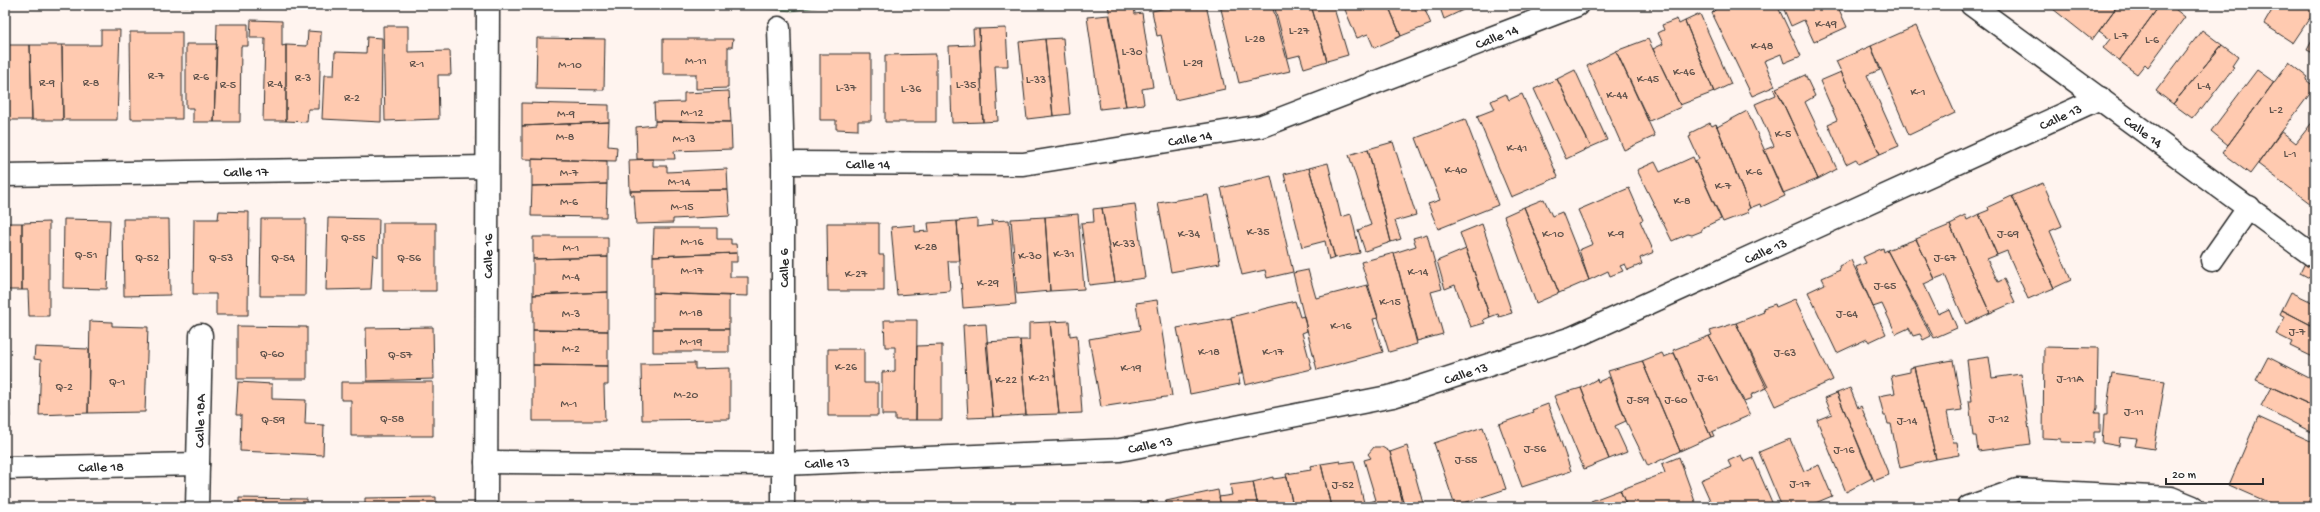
<svg xmlns="http://www.w3.org/2000/svg" width="2320" height="512" viewBox="0 0 2320 512" font-family="'Gochi Hand',sans-serif">
<style>
.green{fill:#a7eab4;stroke:#698a70}
.building{fill:#ffcab0;stroke:#2b2b2b}
.lines{fill:none;stroke-linecap:round;stroke-linejoin:round}
.minor-casing{stroke:#2b2b2b;stroke-width:25}
.minor{stroke:#fff;stroke-width:22}
.labels{text-anchor:middle;stroke-width:3;stroke-linejoin:round;paint-order:stroke}
.number-label{font-size:12px;fill:#60534c}
.street-label{font-size:14px;fill:#2b2b2b;stroke:#fff}
</style>
<rect width="100%" height="100%" fill="#fff4ef"/>
<filter id="ink" filterUnits="userSpaceOnUse"><feTurbulence type="fractalNoise" baseFrequency=".025" numOctaves="2"/><feDisplacementMap in="SourceGraphic" scale="8" xChannelSelector="R" yChannelSelector="G"/><feConvolveMatrix kernelMatrix="1 2 1 2 8 2 1 2 1" color-interpolation-filters="sRGB"/></filter>
<g filter="url(#ink)">
<path class="green" d="M 5,5 L 457,5 L 457,6 L 5,6 Z
M 727,5 L 827,5 L 792,11 Z"/>
<path class="building" d="M 1108,5 L 1134,5 L 1135,14 L 1142,13 L 1153,87 L 1142,89 L 1144,104 L 1126,106 Z
M 1180,5 L 1206,5 L 1225,89 L 1175,100 L 1161,35 L 1157,36 L 1152,11 Z
M 1220,5 L 1272,5 L 1290,71 L 1239,83 Z
M 1274,5 L 1311,5 L 1327,61 L 1304,68 L 1300,55 L 1288,58 Z
M 1311,5 L 1333,5 L 1348,55 L 1327,61 Z
M 1343,5 L 1388,5 L 1401,36 L 1374,48 L 1368,34 L 1357,38 Z
M 1388,5 L 1423,5 L 1431,24 L 1401,36 Z
M 1439,5 L 1461,5 L 1463,10 L 1444,19 Z
M 1720,5 L 1777,5 L 1801,56 L 1784,63 L 1781,54 L 1764,61 L 1775,86 L 1752,96 L 1712,13 Z
M 1782,5 L 1837,5 L 1847,27 L 1814,42 L 1804,20 L 1791,26 Z
M 2048,5 L 2118,5 L 2092,40 Z
M 2118,5 L 2160,5 L 2119,61 L 2103,48 L 2110,39 L 2099,31 Z
M 2160,5 L 2170,5 L 2185,17 L 2148,67 L 2145,64 L 2137,74 L 2119,61 Z
M 2275,5 L 2315,5 L 2315,10 L 2293,43 L 2264,24 Z
M 1700,14 L 1731,84 L 1714,92 L 1685,21 Z
M 1109,15 L 1126,106 L 1100,109 L 1087,17 Z
M 1677,19 L 1679,24 L 1685,21 L 1714,92 L 1680,105 L 1653,49 L 1663,44 L 1658,33 L 1664,30 L 1662,25 Z
M 251,20 L 282,21 L 282,46 L 286,45 L 286,121 L 263,121 L 265,38 L 250,38 Z
M 217,24 L 248,24 L 248,46 L 241,46 L 240,122 L 214,122 Z
M 383,26 L 408,26 L 408,52 L 450,51 L 451,75 L 438,75 L 439,119 L 385,121 Z
M 1916,26 L 1955,113 L 1909,135 L 1871,46 Z
M 1006,28 L 1008,66 L 995,66 L 998,121 L 983,122 L 979,29 Z
M 973,29 L 979,29 L 983,122 L 952,123 L 949,46 L 974,45 Z
M 101,30 L 120,30 L 117,120 L 63,120 L 62,45 L 101,45 Z
M 2202,30 L 2222,45 L 2173,104 L 2156,91 Z
M 308,31 L 321,32 L 319,109 L 308,109 L 307,122 L 286,121 L 286,45 L 307,46 Z
M 130,32 L 182,32 L 182,119 L 131,119 Z
M 2315,35 L 2315,54 L 2307,50 Z
M 367,37 L 382,38 L 381,122 L 322,119 L 324,75 L 334,75 L 335,52 L 366,53 Z
M 537,38 L 605,39 L 604,90 L 536,89 Z
M 1063,38 L 1070,114 L 1053,116 L 1045,39 Z
M 663,39 L 733,39 L 732,47 L 728,47 L 728,88 L 696,89 L 696,74 L 663,74 Z
M 1045,39 L 1053,116 L 1027,119 L 1019,42 Z
M 1648,39 L 1681,107 L 1649,121 L 1616,51 Z
M 186,44 L 217,44 L 214,122 L 193,122 L 193,108 L 186,108 Z
M 5,45 L 30,45 L 32,120 L 5,120 Z
M 30,45 L 62,45 L 63,120 L 32,120 Z
M 2222,45 L 2238,57 L 2232,66 L 2234,67 L 2201,110 L 2200,108 L 2192,118 L 2173,104 Z
M 1871,46 L 1880,70 L 1867,75 L 1899,146 L 1880,154 L 1836,61 Z
M 1616,51 L 1655,136 L 1624,150 L 1587,66 Z
M 820,54 L 871,54 L 871,121 L 858,121 L 858,130 L 836,129 L 836,120 L 820,120 Z
M 936,54 L 936,122 L 885,122 L 885,55 Z
M 2289,62 L 2308,77 L 2306,80 L 2315,87 L 2250,174 L 2222,153 Z
M 1575,70 L 1607,140 L 1591,147 L 1557,79 Z
M 2257,70 L 2274,82 L 2228,145 L 2211,131 Z
M 1841,72 L 1880,154 L 1858,164 L 1856,159 L 1846,164 L 1828,124 L 1837,120 L 1820,81 Z
M 1805,75 L 1815,96 L 1805,102 L 1837,169 L 1818,179 L 1776,88 Z
M 1557,79 L 1591,147 L 1566,159 L 1534,89 Z
M 1776,88 L 1818,179 L 1783,193 L 1764,150 L 1774,146 L 1755,104 L 1776,95 L 1774,90 Z
M 729,91 L 731,122 L 655,121 L 654,103 L 684,102 L 684,93 Z
M 1506,94 L 1509,100 L 1522,94 L 1558,177 L 1511,197 L 1477,116 L 1495,109 L 1491,101 Z
M 522,103 L 609,105 L 609,122 L 522,126 Z
M 1747,111 L 1785,196 L 1761,207 L 1760,204 L 1750,208 L 1716,124 L 1717,127 Z
M 1465,119 L 1498,205 L 1438,229 L 1428,204 L 1440,200 L 1416,138 Z
M 2314,120 L 2315,120 L 2315,207 L 2258,164 L 2281,131 L 2296,143 Z
M 655,121 L 731,122 L 732,149 L 674,151 L 675,159 L 637,159 L 636,127 L 655,125 Z
M 609,122 L 608,146 L 617,147 L 616,161 L 522,159 L 522,126 Z
M 1710,123 L 1712,126 L 1716,124 L 1750,208 L 1747,210 L 1749,212 L 1723,222 L 1695,161 L 1699,159 L 1689,137 L 1691,136 L 1690,133 Z
M 1393,142 L 1416,215 L 1395,221 L 1401,239 L 1391,242 L 1368,149 Z
M 1368,149 L 1391,242 L 1365,251 L 1358,230 L 1371,225 L 1349,155 Z
M 1693,157 L 1721,219 L 1702,228 L 1702,231 L 1692,235 L 1688,234 L 1672,241 L 1637,170 L 1655,162 L 1660,172 Z
M 532,159 L 607,161 L 607,184 L 532,186 Z
M 653,159 L 653,166 L 667,166 L 667,172 L 727,169 L 728,190 L 630,191 L 629,160 Z
M 1328,163 L 1341,217 L 1351,214 L 1360,253 L 1335,258 L 1309,168 Z
M 1309,168 L 1335,258 L 1329,260 L 1325,241 L 1302,247 L 1284,174 Z
M 1271,176 L 1293,272 L 1267,278 L 1265,270 L 1242,275 L 1221,188 Z
M 2043,183 L 2062,226 L 2050,231 L 2071,280 L 2054,288 L 2012,196 Z
M 607,184 L 606,217 L 531,216 L 532,186 Z
M 1629,188 L 1643,220 L 1640,221 L 1654,252 L 1640,258 L 1642,264 L 1628,270 L 1625,264 L 1620,266 L 1623,271 L 1610,276 L 1608,271 L 1589,280 L 1579,250 L 1593,244 L 1578,210 Z
M 728,190 L 730,216 L 673,219 L 673,223 L 636,224 L 634,195 L 631,195 L 630,191 Z
M 1208,195 L 1220,263 L 1171,272 L 1158,203 Z
M 2012,196 L 2054,288 L 2028,299 L 2007,251 L 1997,255 L 1979,214 L 1989,210 L 1988,207 Z
M 1544,199 L 1552,216 L 1562,212 L 1589,280 L 1559,293 L 1524,207 Z
M 1135,204 L 1145,278 L 1115,282 L 1102,208 Z
M 1524,207 L 1559,293 L 1536,303 L 1504,216 Z
M 1102,208 L 1115,282 L 1089,285 L 1081,223 L 1094,222 L 1093,209 Z
M 219,211 L 249,212 L 248,315 L 216,315 L 216,294 L 193,294 L 194,219 L 218,219 Z
M 1078,214 L 1084,289 L 1050,291 L 1045,217 Z
M 1979,214 L 1997,255 L 1987,259 L 1998,282 L 2004,279 L 2015,302 L 1990,313 L 1950,225 L 1956,222 L 1955,220 L 1965,215 L 1967,220 Z
M 1045,217 L 1050,291 L 1017,294 L 1011,219 Z
M 328,218 L 379,219 L 378,257 L 373,254 L 371,289 L 326,290 Z
M 64,219 L 110,220 L 107,289 L 63,288 Z
M 123,219 L 169,219 L 170,295 L 124,296 Z
M 261,219 L 306,219 L 305,296 L 260,296 Z
M 977,219 L 977,227 L 992,225 L 991,221 L 1009,220 L 1016,304 L 963,308 L 957,221 Z
M 957,221 L 960,261 L 948,261 L 950,291 L 897,295 L 891,227 L 915,225 L 915,232 L 929,231 L 928,223 Z
M 49,222 L 49,316 L 29,316 L 28,290 L 22,290 L 22,223 Z
M 5,223 L 22,223 L 22,290 L 5,290 Z
M 383,223 L 436,223 L 436,291 L 383,291 Z
M 827,223 L 879,223 L 879,255 L 884,255 L 884,291 L 828,291 Z
M 1482,224 L 1512,313 L 1499,317 L 1498,314 L 1490,317 L 1460,233 Z
M 1950,225 L 1990,313 L 1966,324 L 1945,275 L 1935,279 L 1916,239 Z
M 654,228 L 717,228 L 717,239 L 731,239 L 731,244 L 736,244 L 737,253 L 653,256 Z
M 1427,234 L 1442,289 L 1431,292 L 1443,334 L 1417,341 L 1394,253 L 1416,246 L 1413,238 Z
M 533,237 L 608,237 L 608,257 L 533,259 Z
M 1916,239 L 1935,279 L 1924,284 L 1938,314 L 1949,309 L 1957,328 L 1934,338 L 1887,250 Z
M 1883,248 L 1884,252 L 1887,250 L 1931,336 L 1923,340 L 1920,334 L 1913,336 L 1909,328 L 1896,334 L 1882,304 L 1873,307 L 1856,267 L 1866,263 L 1863,257 Z
M 1466,249 L 1490,317 L 1483,320 L 1485,323 L 1471,327 L 1455,285 L 1445,289 L 1437,261 Z
M 2311,251 L 2315,253 L 2315,281 L 2300,273 Z
M 737,253 L 737,262 L 730,262 L 730,277 L 748,277 L 748,296 L 653,293 L 653,256 Z
M 1394,253 L 1417,344 L 1389,352 L 1361,262 Z
M 608,257 L 608,292 L 533,295 L 533,259 Z
M 1851,260 L 1886,334 L 1869,342 L 1867,339 L 1837,353 L 1808,292 L 1825,284 L 1822,278 L 1840,270 L 1839,266 Z
M 1308,270 L 1316,298 L 1367,285 L 1378,318 L 1373,319 L 1383,352 L 1317,370 L 1293,273 Z
M 608,292 L 608,331 L 533,330 L 533,295 Z
M 2291,292 L 2314,303 L 2312,307 L 2315,308 L 2315,327 L 2282,310 Z
M 653,293 L 729,296 L 729,329 L 653,329 Z
M 1795,299 L 1833,380 L 1775,406 L 1736,323 L 1764,312 L 1763,308 L 1775,304 L 1776,307 Z
M 1157,300 L 1172,396 L 1101,407 L 1089,339 L 1140,330 L 1136,303 Z
M 1295,301 L 1300,317 L 1304,316 L 1307,331 L 1302,333 L 1312,369 L 1245,385 L 1231,317 Z
M 2282,310 L 2315,327 L 2315,358 L 2290,346 L 2292,342 L 2276,334 L 2285,317 L 2280,314 Z
M 1231,318 L 1242,374 L 1238,374 L 1240,384 L 1190,394 L 1177,328 Z
M 884,320 L 917,320 L 916,420 L 895,420 L 895,415 L 882,415 L 882,372 L 895,371 L 895,347 L 885,347 Z
M 90,321 L 112,322 L 112,326 L 148,327 L 145,412 L 88,413 Z
M 1069,321 L 1070,336 L 1077,335 L 1082,413 L 1059,414 L 1050,322 Z
M 1050,322 L 1059,414 L 1026,415 L 1020,340 L 1029,340 L 1029,323 Z
M 1736,323 L 1768,387 L 1751,395 L 1752,398 L 1744,401 L 1709,336 L 1712,335 L 1710,331 Z
M 986,324 L 993,417 L 968,418 L 963,325 Z
M 237,326 L 307,327 L 307,379 L 237,379 Z
M 433,327 L 434,379 L 367,381 L 366,328 Z
M 653,329 L 729,329 L 729,352 L 653,352 Z
M 533,330 L 608,331 L 608,366 L 533,365 Z
M 1709,336 L 1750,415 L 1712,432 L 1714,436 L 1711,437 L 1673,350 Z
M 5,340 L 7,340 L 10,417 L 5,417 Z
M 1020,340 L 1026,415 L 993,417 L 986,342 Z
M 942,345 L 942,420 L 916,420 L 917,346 Z
M 35,347 L 89,349 L 88,413 L 39,415 L 41,360 L 34,359 Z
M 2044,347 L 2098,348 L 2097,408 L 2095,413 L 2100,413 L 2100,432 L 2094,432 L 2094,443 L 2061,442 L 2061,439 L 2043,438 Z
M 828,349 L 864,349 L 864,383 L 878,383 L 878,416 L 828,416 Z
M 1662,353 L 1664,357 L 1674,353 L 1711,437 L 1680,451 L 1642,361 Z
M 1989,357 L 1992,378 L 2021,374 L 2031,444 L 1978,451 L 1976,436 L 1973,436 L 1969,401 L 1972,401 L 1967,360 Z
M 2268,357 L 2315,381 L 2315,407 L 2256,380 Z
M 1953,360 L 1962,410 L 1947,412 L 1953,442 L 1957,442 L 1959,455 L 1936,459 L 1914,367 Z
M 1642,361 L 1680,451 L 1648,466 L 1626,421 L 1608,371 Z
M 695,363 L 695,369 L 730,368 L 730,419 L 642,420 L 641,364 Z
M 533,365 L 608,366 L 608,385 L 604,385 L 605,421 L 533,421 Z
M 1914,367 L 1936,459 L 1900,468 L 1891,424 L 1888,424 L 1886,416 L 1884,416 L 1879,396 L 1895,393 L 1891,376 L 1910,372 L 1910,368 Z
M 2112,373 L 2165,381 L 2154,449 L 2135,446 L 2137,439 L 2120,437 L 2119,446 L 2102,443 L 2104,415 L 2107,415 L 2107,407 Z
M 1609,377 L 1626,421 L 1615,426 L 1627,452 L 1609,459 L 1581,388 L 1597,379 L 1598,382 Z
M 238,382 L 272,384 L 272,399 L 306,400 L 305,424 L 324,425 L 323,455 L 240,451 L 241,415 L 236,415 Z
M 341,382 L 433,382 L 433,436 L 351,436 L 351,400 L 341,400 Z
M 2271,387 L 2315,407 L 2315,434 L 2261,406 Z
M 1581,388 L 1609,459 L 1584,469 L 1554,396 Z
M 1850,388 L 1858,408 L 1861,406 L 1889,475 L 1874,481 L 1837,393 Z
M 1837,393 L 1872,478 L 1846,492 L 1817,420 L 1832,414 L 1825,398 Z
M 1548,404 L 1571,471 L 1522,487 L 1499,424 L 1533,412 L 1532,410 Z
M 2258,417 L 2315,443 L 2315,488 L 2306,507 L 2279,507 L 2229,485 Z
M 1483,427 L 1499,475 L 1501,474 L 1506,489 L 1455,506 L 1434,443 Z
M 1790,439 L 1804,471 L 1819,465 L 1832,496 L 1806,507 L 1782,507 L 1759,452 Z
M 1407,446 L 1424,507 L 1404,507 L 1390,452 Z
M 1374,447 L 1382,447 L 1390,452 L 1404,507 L 1365,507 L 1364,504 L 1376,500 L 1364,460 L 1371,458 L 1368,454 Z
M 1741,455 L 1744,462 L 1753,458 L 1774,507 L 1713,507 L 1701,480 L 1731,467 L 1728,461 Z
M 1679,457 L 1697,507 L 1627,507 L 1620,490 L 1665,473 L 1662,464 Z
M 1340,461 L 1340,463 L 1354,461 L 1365,507 L 1331,507 L 1321,464 Z
M 1321,464 L 1331,507 L 1293,507 L 1286,474 L 1311,470 L 1310,466 Z
M 1273,477 L 1273,479 L 1287,477 L 1293,507 L 1258,507 L 1253,482 Z
M 1253,482 L 1258,507 L 1221,507 L 1219,497 L 1232,495 L 1230,485 Z
M 1218,490 L 1221,507 L 1167,507 L 1166,501 Z
M 1620,490 L 1627,507 L 1592,507 L 1591,501 Z
M 436,497 L 436,507 L 365,507 L 365,498 Z
M 239,498 L 307,499 L 307,507 L 239,507 Z
M 1153,501 L 1154,507 L 1113,507 Z"/>
<g class="lines">
<defs>
<g id="minor">
<path id="s1" d="M 1972,5 L 2315,257"/>
<path d="M 779,28 L 783,163 L 783,507"/>
<path id="s2" d="M 783,163 L 1023,164 L 1262,126 L 1577,5"/>
<path id="s3" d="M 5,175 L 487,167"/>
<path d="M 2212,260 L 2249,207"/>
<path id="s4" d="M 486,462 L 783,464 L 1120,450 L 1393,396 L 1572,338 L 2100,98"/>
<path id="s5" d="M 5,468 L 198,464"/>
<path id="s6" d="M 197,507 L 201,335"/>
<path id="s7" d="M 486,507 L 488,5"/>
<path d="M 1969,507 L 2017,490 L 2171,498 L 2193,507"/>
</g>
</defs>
<use href="#minor" class="minor-casing"/>
<use href="#minor" class="minor"/>
</g>
</g>
<g class="labels">
<g class="number-label">
<text x="1826" y="27">K-49</text>
<text x="1299" y="34">L-27</text>
<text x="2121" y="39">L-7</text>
<text x="1255" y="42">L-28</text>
<text x="2152" y="43">L-6</text>
<text x="1762" y="49">K-48</text>
<text x="1132" y="55">L-30</text>
<text x="696" y="64">M-11</text>
<text x="1193" y="66">L-29</text>
<text x="417" y="67">R-1</text>
<text x="570" y="68">M-10</text>
<text x="1684" y="75">K-46</text>
<text x="156" y="79">R-7</text>
<text x="201" y="80">R-6</text>
<text x="303" y="81">R-3</text>
<text x="1648" y="82">K-45</text>
<text x="1036" y="83">L-33</text>
<text x="47" y="86">R-9</text>
<text x="91" y="86">R-8</text>
<text x="275" y="87">R-4</text>
<text x="228" y="88">R-5</text>
<text x="966" y="88">L-35</text>
<text x="2204" y="89">L-4</text>
<text x="846" y="91">L-37</text>
<text x="911" y="92">L-36</text>
<text x="1918" y="95">K-1</text>
<text x="1617" y="98">K-44</text>
<text x="352" y="101">R-2</text>
<text x="2276" y="113">L-2</text>
<text x="692" y="116">M-12</text>
<text x="566" y="117">M-9</text>
<text x="1783" y="137">K-5</text>
<text x="565" y="140">M-8</text>
<text x="684" y="142">M-13</text>
<text x="1517" y="151">K-41</text>
<text x="2290" y="157">L-1</text>
<text x="1456" y="173">K-40</text>
<text x="1754" y="175">K-6</text>
<text x="569" y="176">M-7</text>
<text x="679" y="185">M-14</text>
<text x="1723" y="189">K-7</text>
<text x="1682" y="204">K-8</text>
<text x="569" y="205">M-6</text>
<text x="682" y="210">M-15</text>
<text x="1258" y="235">K-35</text>
<text x="1189" y="237">K-34</text>
<text x="1553" y="237">K-10</text>
<text x="1616" y="237">K-9</text>
<text x="2008" y="237">J-69</text>
<text x="353" y="241">Q-55</text>
<text x="692" y="245">M-16</text>
<text x="1124" y="247">K-33</text>
<text x="926" y="250">K-28</text>
<text x="571" y="251">M-1</text>
<text x="1064" y="257">K-31</text>
<text x="86" y="258">Q-51</text>
<text x="1030" y="259">K-30</text>
<text x="147" y="261">Q-52</text>
<text x="221" y="261">Q-53</text>
<text x="283" y="261">Q-54</text>
<text x="409" y="261">Q-56</text>
<text x="1945" y="261">J-67</text>
<text x="692" y="274">M-17</text>
<text x="1418" y="275">K-14</text>
<text x="856" y="277">K-27</text>
<text x="571" y="280">M-4</text>
<text x="988" y="286">K-29</text>
<text x="1885" y="289">J-65</text>
<text x="1390" y="305">K-15</text>
<text x="691" y="316">M-18</text>
<text x="571" y="317">M-3</text>
<text x="1847" y="317">J-64</text>
<text x="1341" y="329">K-16</text>
<text x="2297" y="335">J-7</text>
<text x="691" y="345">M-19</text>
<text x="571" y="352">M-2</text>
<text x="1209" y="355">K-18</text>
<text x="1273" y="355">K-17</text>
<text x="1785" y="356">J-63</text>
<text x="272" y="357">Q-60</text>
<text x="400" y="358">Q-57</text>
<text x="846" y="370">K-26</text>
<text x="1131" y="371">K-19</text>
<text x="1039" y="381">K-21</text>
<text x="1708" y="381">J-61</text>
<text x="2070" y="382">J-11A</text>
<text x="1006" y="383">K-22</text>
<text x="117" y="385">Q-1</text>
<text x="64" y="390">Q-2</text>
<text x="686" y="398">M-20</text>
<text x="1638" y="403">J-59</text>
<text x="1676" y="403">J-60</text>
<text x="569" y="407">M-1</text>
<text x="2134" y="415">J-11</text>
<text x="392" y="422">Q-58</text>
<text x="1999" y="422">J-12</text>
<text x="273" y="423">Q-59</text>
<text x="1907" y="424">J-14</text>
<text x="1535" y="452">J-56</text>
<text x="1844" y="453">J-16</text>
<text x="1466" y="463">J-55</text>
<text x="1800" y="487">J-17</text>
<text x="1343" y="488">J-52</text>
</g>
<g class="street-label">
<text dy="5" stroke="none"><textPath href="#s2" startOffset="733">Calle 14</textPath></text>
<text dy="5" stroke="none"><textPath href="#s4" startOffset="1637">Calle 13</textPath></text>
<text dy="5" stroke="none"><textPath href="#s1" startOffset="213">Calle 14</textPath></text>
<text dy="5" stroke="none"><textPath href="#s2" startOffset="409">Calle 14</textPath></text>
<text dy="5" stroke="none"><textPath href="#s2" startOffset="85">Calle 14</textPath></text>
<text dy="5" stroke="none"><textPath href="#s3" startOffset="241">Calle 17</textPath></text>
<text dy="5" stroke="none"><textPath href="#s4" startOffset="1313">Calle 13</textPath></text>
<text dy="5" stroke="none"><textPath href="#s7" startOffset="251">Calle 16</textPath></text>
<text transform="translate(783 268) rotate(-90)" y="5">Calle 6</text>
<text dy="5" stroke="none"><textPath href="#s4" startOffset="989">Calle 13</textPath></text>
<text dy="5" stroke="none"><textPath href="#s6" startOffset="86">Calle 18A</textPath></text>
<text dy="5" stroke="none"><textPath href="#s4" startOffset="665">Calle 13</textPath></text>
<text dy="5" stroke="none"><textPath href="#s4" startOffset="341">Calle 13</textPath></text>
<text dy="5" stroke="none"><textPath href="#s5" startOffset="96">Calle 18</textPath></text>
</g>
</g>
<rect width="2320" height="512" fill="none" stroke="#fff" stroke-width="20"/>
<rect x="10" y="10" width="2300" height="492" fill="none" stroke="#2b2b2b" stroke-width="1.5" filter="url(#ink)"/>
<path d="M2166 478v6h97v-6" fill="none" stroke="#2b2b2b" stroke-width="2"/>
<text x="2172" y="478" font-size="12" fill="#2b2b2b" stroke="#ffffff" stroke-width="3" paint-order="stroke">20 m</text>
</svg>
